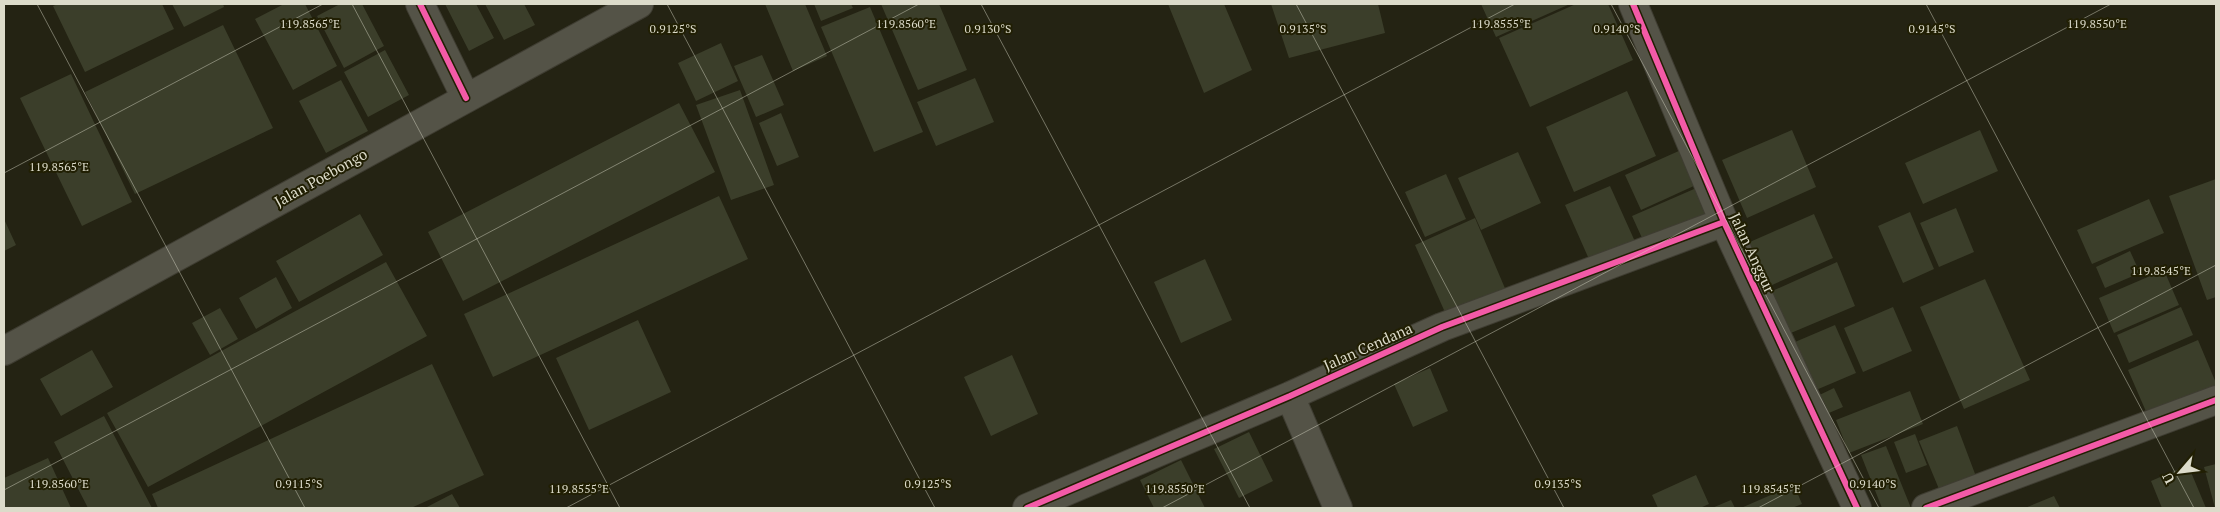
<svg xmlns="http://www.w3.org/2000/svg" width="2220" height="512" viewBox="0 0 2220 512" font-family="'PT Serif',serif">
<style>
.building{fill:#3b3e2a}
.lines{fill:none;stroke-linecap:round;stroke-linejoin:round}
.street-casing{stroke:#3f3d32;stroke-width:30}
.secondary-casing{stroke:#3f3d32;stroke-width:30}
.street{stroke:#545347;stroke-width:28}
.secondary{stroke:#545347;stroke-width:28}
.cycleway-casing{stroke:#211f03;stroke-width:9}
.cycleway{stroke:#f35aa7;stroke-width:6}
.ticks{fill:none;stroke:#dcdbca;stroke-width:1;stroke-opacity:0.45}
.labels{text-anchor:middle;stroke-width:4;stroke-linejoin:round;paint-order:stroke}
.street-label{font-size:15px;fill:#dcdbca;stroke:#211f03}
.ticks-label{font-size:12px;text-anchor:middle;fill:#dcdbca;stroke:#211f03;stroke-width:4;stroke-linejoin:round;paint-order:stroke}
</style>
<rect width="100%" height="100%" fill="#242313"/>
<path class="building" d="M 58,4 L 162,4 L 174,29 L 85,72 L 53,6 Z
M 172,4 L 223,4 L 224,7 L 184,27 Z
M 284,4 L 305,4 L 337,66 L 293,90 L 255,19 Z
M 340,4 L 362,4 L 384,46 L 344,68 L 317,16 Z
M 445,4 L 476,4 L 494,38 L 469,51 Z
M 485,4 L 524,4 L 535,25 L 504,40 Z
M 765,4 L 805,4 L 827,56 L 793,71 Z
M 814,4 L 851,4 L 853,8 L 821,21 Z
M 881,4 L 939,4 L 967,70 L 918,90 Z
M 1168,4 L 1224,4 L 1252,70 L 1204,93 Z
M 1271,4 L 1378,4 L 1385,33 L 1289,58 Z
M 1481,4 L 1570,4 L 1496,37 Z
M 1576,4 L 1608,4 L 1633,60 L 1530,107 L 1499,38 Z
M 870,7 L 923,132 L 874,152 L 821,27 Z
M 223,25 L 273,128 L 135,194 L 85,92 Z
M 721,43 L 738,81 L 696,101 L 678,63 Z
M 385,50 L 409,95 L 368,117 L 344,72 Z
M 762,55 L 784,105 L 756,117 L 734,66 Z
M 71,74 L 132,202 L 82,226 L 20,98 Z
M 975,78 L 994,122 L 936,146 L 917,102 Z
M 341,80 L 368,131 L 326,153 L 299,101 Z
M 740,90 L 774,185 L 731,200 L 696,105 Z
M 1627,91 L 1656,156 L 1574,192 L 1546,127 Z
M 679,103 L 715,172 L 463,301 L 428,232 Z
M 781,113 L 799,157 L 777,166 L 759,123 Z
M 1792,130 L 1816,187 L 1747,218 L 1722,160 Z
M 1980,130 L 1998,171 L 1923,204 L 1905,163 Z
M 1681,150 L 1696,185 L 1641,210 L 1625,175 Z
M 1518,152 L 1541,203 L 1481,230 L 1458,178 Z
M 1446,174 L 1466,219 L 1425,237 L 1405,192 Z
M 2216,179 L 2216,297 L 2207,300 L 2169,196 Z
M 1610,186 L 1637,246 L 1592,266 L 1565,205 Z
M 1701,186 L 1716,218 L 1647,249 L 1632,216 Z
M 719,196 L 748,259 L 493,377 L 464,314 Z
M 2149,199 L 2164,233 L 2092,264 L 2077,230 Z
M 1956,208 L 1974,252 L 1939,267 L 1920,223 Z
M 1910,212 L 1934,269 L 1903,283 L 1878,226 Z
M 360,214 L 383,255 L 299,302 L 276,261 Z
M 1814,214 L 1833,258 L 1763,289 L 1743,245 Z
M 1475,218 L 1507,293 L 1448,319 L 1415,245 Z
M 4,219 L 16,245 L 4,251 Z
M 2130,251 L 2140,273 L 2105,288 L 2096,267 Z
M 1205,259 L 1232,320 L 1181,343 L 1154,282 Z
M 386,262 L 427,336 L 148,487 L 107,413 Z
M 1837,262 L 1855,306 L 1779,338 L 1761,296 Z
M 2164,270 L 2179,305 L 2114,333 L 2099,298 Z
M 276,277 L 292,308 L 256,329 L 239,298 Z
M 1985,279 L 2030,380 L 1964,409 L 1920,307 Z
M 1893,307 L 1912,351 L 1863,372 L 1844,328 Z
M 2181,307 L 2193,335 L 2129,363 L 2117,335 Z
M 220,308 L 238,339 L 210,355 L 192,323 Z
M 638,320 L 671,392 L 589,430 L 556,358 Z
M 1835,325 L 1856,373 L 1816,390 L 1795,342 Z
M 2198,340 L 2216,383 L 2216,394 L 2151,423 L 2128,370 Z
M 92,350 L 113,387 L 61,416 L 40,379 Z
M 1012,355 L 1038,414 L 991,436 L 964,377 Z
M 432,364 L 484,475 L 411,508 L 158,508 L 152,494 Z
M 1430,368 L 1448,411 L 1413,427 L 1394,384 Z
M 1834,388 L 1843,407 L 1817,418 L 1809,400 Z
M 1910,391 L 1923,424 L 1849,453 L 1836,420 Z
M 104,416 L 152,508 L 88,508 L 54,442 Z
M 1957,426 L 1980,487 L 1944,501 L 1919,441 Z
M 1249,432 L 1273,481 L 1239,498 L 1214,449 Z
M 1915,434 L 1927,465 L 1906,473 L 1894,442 Z
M 1886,446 L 1911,508 L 1882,508 L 1861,455 Z
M 48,458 L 71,508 L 4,508 L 4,478 Z
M 1181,460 L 1205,508 L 1154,508 L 1140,480 Z
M 2216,464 L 2216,508 L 2215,508 L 2204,467 Z
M 2188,465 L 2206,508 L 2162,508 L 2151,481 Z
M 1696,475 L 1709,504 L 1700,508 L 1658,508 L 1652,495 Z
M 1794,485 L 1802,504 L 1792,508 L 1741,508 Z
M 452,494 L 460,508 L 425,508 Z
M 2054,496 L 2060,508 L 2025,508 Z
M 1731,500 L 1735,508 L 1712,508 Z"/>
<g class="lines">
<defs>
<path id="street" d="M 420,4 L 466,98
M 1633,4 L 1724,222 L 1857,508
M 1290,396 L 1338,508
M 1027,508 L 1290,396 L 1442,327 L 1724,222
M 1926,508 L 2216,400"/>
<path id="secondary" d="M 4,351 L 639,4"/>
</defs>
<use href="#street" class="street-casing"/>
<use href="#secondary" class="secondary-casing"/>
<use href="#street" class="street"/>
<use href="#secondary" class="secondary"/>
<defs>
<path id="cycleway" d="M 420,4 L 466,98
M 1633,4 L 1724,222 L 1857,508
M 1027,508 L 1290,396 L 1442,327 L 1724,222
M 1926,508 L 2216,400"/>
</defs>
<use href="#cycleway" class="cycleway-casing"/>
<use href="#cycleway" class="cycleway"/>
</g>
<path class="ticks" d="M 37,4 L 305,508M 352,4 L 620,508M 667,4 L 935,508M 981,4 L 1250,508M 1296,4 L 1564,508M 1611,4 L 1879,508M 1926,4 L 2194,508M 4,173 L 323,4M 4,490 L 919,4M 566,508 L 1515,4M 1162,508 L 2111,4M 1758,508 L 2216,265"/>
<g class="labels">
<g class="street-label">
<text transform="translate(321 178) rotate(-29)" y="5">Jalan Poebongo</text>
<text transform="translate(1752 253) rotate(65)" y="5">Jalan Anggur</text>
<text transform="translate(1368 347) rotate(-24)" y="5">Jalan Cendana</text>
</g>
</g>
<g class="ticks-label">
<text x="906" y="28">119.8560°E</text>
<text x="1501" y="28">119.8555°E</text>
<text x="2097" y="28">119.8550°E</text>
<text x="310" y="28">119.8565°E</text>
<text x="673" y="33">0.9125°S</text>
<text x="988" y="33">0.9130°S</text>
<text x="1617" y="33">0.9140°S</text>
<text x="1932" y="33">0.9145°S</text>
<text x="1303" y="33">0.9135°S</text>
<text x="59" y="171">119.8565°E</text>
<text x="2161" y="275">119.8545°E</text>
<text x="299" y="488">0.9115°S</text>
<text x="928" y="488">0.9125°S</text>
<text x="1558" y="488">0.9135°S</text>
<text x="1873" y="488">0.9140°S</text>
<text x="59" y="488">119.8560°E</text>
<text x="579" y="493">119.8555°E</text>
<text x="1175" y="493">119.8550°E</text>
<text x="1771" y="493">119.8545°E</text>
</g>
<rect width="2220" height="512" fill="none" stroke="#dcdbca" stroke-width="10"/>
<g transform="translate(2180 472) rotate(242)" stroke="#211f03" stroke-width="4" paint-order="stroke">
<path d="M0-4L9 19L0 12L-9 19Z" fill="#dcdbca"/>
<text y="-8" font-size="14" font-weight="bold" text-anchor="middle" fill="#dcdbca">U</text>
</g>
</svg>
